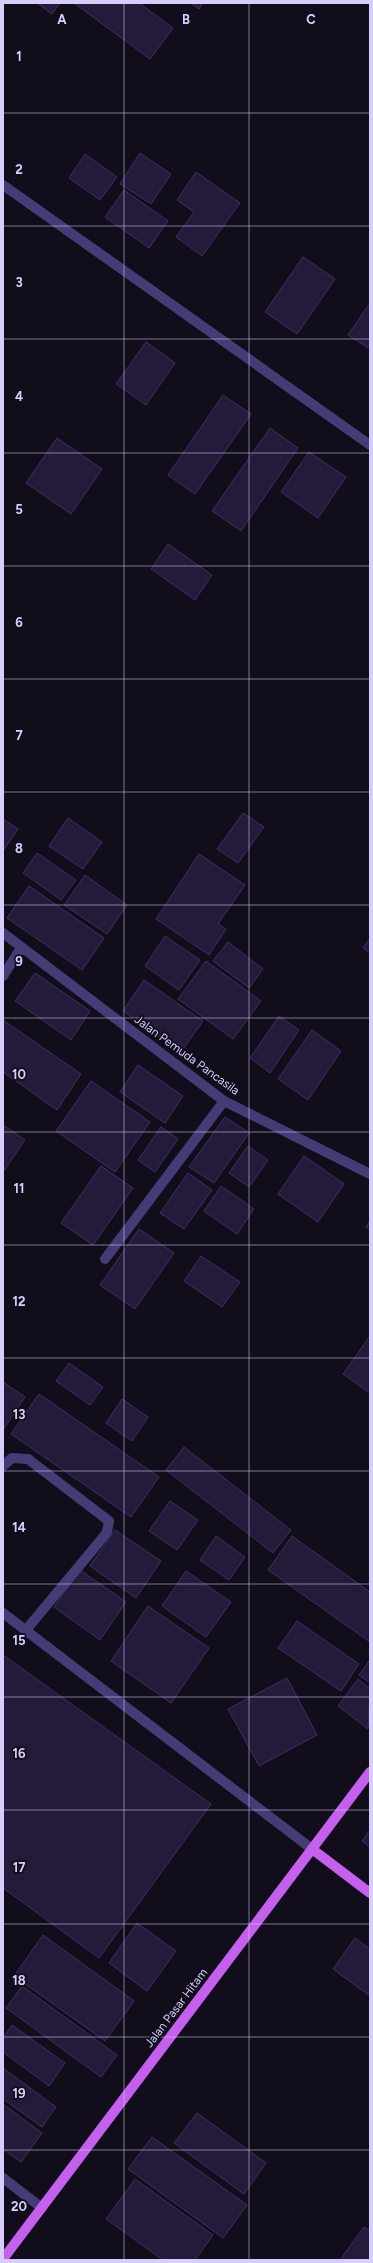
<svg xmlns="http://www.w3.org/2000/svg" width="373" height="2263" viewBox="0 0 373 2263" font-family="Figtree,sans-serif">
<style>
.building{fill:#241b3a;stroke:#3e3064}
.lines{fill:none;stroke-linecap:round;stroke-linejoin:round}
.minor{stroke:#443d75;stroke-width:10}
.major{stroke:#c55fee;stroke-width:10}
.grid{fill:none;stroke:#d6cdfa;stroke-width:1;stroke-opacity:0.55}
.labels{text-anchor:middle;stroke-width:3.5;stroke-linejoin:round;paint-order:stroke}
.street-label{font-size:12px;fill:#d6cdfa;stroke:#110d1b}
.grid-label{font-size:13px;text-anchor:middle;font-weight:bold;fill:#d6cdfa;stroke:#110d1b;stroke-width:3.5;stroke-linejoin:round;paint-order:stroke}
</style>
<rect width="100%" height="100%" fill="#110d1b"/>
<path class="building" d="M 37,3 L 60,3 L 52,14 Z
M 74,3 L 139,3 L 173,28 L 150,59 Z
M 191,3 L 203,3 L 199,9 Z
M 140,153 L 171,174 L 151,204 L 120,184 Z
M 85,154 L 117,177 L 100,200 L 69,178 Z
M 196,172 L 240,203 L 202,256 L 176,237 L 194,212 L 177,200 Z
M 124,190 L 168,221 L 149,248 L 105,217 Z
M 303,257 L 335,279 L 297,334 L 265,312 Z
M 370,303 L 370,349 L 348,335 Z
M 146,342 L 175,363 L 146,405 L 116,384 Z
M 223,395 L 251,414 L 195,494 L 168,475 Z
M 270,428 L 298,448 L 241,531 L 212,511 Z
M 57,438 L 102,469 L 71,514 L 26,483 Z
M 309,452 L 346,477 L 318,518 L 281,492 Z
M 168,544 L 212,575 L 195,600 L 151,569 Z
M 243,813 L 264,827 L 238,863 L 217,849 Z
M 68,818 L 102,842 L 83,869 L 49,846 Z
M 3,819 L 18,829 L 3,851 Z
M 37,853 L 76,880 L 61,900 L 23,873 Z
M 199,854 L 245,885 L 218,924 L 226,929 L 209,955 L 156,919 Z
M 85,875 L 127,905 L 107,934 L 64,905 Z
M 29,886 L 104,938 L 82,970 L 7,918 Z
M 165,936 L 200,960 L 179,990 L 145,966 Z
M 370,938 L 370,953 L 363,948 Z
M 228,942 L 263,969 L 249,988 L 213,961 Z
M 206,961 L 261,1001 L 233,1039 L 178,999 Z
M 35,973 L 90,1011 L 71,1040 L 15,1001 Z
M 144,980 L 203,1021 L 181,1052 L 123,1011 Z
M 279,1016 L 299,1030 L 270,1073 L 250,1058 Z
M 3,1020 L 81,1074 L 57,1110 L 3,1072 Z
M 312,1030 L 341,1051 L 308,1100 L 278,1079 Z
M 138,1065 L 183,1096 L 165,1123 L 120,1092 Z
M 91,1081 L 150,1122 L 115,1172 L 56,1131 Z
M 225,1117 L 249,1133 L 214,1183 L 189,1167 Z
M 3,1125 L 25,1140 L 3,1172 Z
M 161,1127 L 178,1139 L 155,1172 L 138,1160 Z
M 248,1146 L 268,1160 L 249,1187 L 229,1173 Z
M 304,1156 L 344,1184 L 318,1222 L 278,1194 Z
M 101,1166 L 133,1188 L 93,1245 L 61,1223 Z
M 188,1173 L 212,1190 L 184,1229 L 160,1213 Z
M 221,1186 L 254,1209 L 237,1234 L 204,1211 Z
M 370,1221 L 370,1230 L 366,1227 Z
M 139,1229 L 174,1253 L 135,1309 L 100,1285 Z
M 201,1256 L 240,1282 L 222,1307 L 184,1281 Z
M 370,1336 L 370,1393 L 343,1374 Z
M 69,1363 L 103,1387 L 90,1405 L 56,1381 Z
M 3,1382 L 25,1397 L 3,1430 Z
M 39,1394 L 159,1477 L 131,1517 L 11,1434 Z
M 122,1399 L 148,1417 L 132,1441 L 106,1423 Z
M 184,1447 L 291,1530 L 273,1553 L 166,1470 Z
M 170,1501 L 198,1520 L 177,1550 L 149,1531 Z
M 115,1530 L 161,1561 L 136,1598 L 90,1566 Z
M 216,1536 L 245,1557 L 229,1580 L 200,1560 Z
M 292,1536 L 370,1592 L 370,1642 L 268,1570 Z
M 80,1570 L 126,1602 L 100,1640 L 54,1607 Z
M 186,1571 L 231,1602 L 206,1637 L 162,1606 Z
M 148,1606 L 209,1648 L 171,1703 L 111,1661 Z
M 297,1621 L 359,1664 L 341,1691 L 278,1648 Z
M 3,1655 L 211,1804 L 99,1958 L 3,1888 Z
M 370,1660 L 370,1683 L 359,1675 Z
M 287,1678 L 317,1735 L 259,1766 L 228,1709 Z
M 358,1679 L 370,1689 L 368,1729 L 338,1706 Z
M 370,1830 L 370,1847 L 362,1841 Z
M 137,1923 L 176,1951 L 147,1991 L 109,1963 Z
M 43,1935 L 134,2001 L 105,2041 L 14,1976 Z
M 355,1938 L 370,1949 L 370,1996 L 333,1969 Z
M 22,1986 L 117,2055 L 101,2077 L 6,2008 Z
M 12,2025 L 65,2063 L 49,2086 L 3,2052 L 3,2038 Z
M 3,2068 L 56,2107 L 42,2127 L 3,2099 Z
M 3,2104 L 42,2133 L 21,2162 L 3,2149 Z
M 197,2113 L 266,2163 L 244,2194 L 174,2143 Z
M 152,2137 L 247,2205 L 223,2238 L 128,2169 Z
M 135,2179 L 213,2235 L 195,2260 L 163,2260 L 106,2219 Z
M 364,2227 L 370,2231 L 370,2260 L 340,2260 Z"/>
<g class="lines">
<path class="minor" d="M 3,185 L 370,445
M 3,933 L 224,1101 L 370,1174
M 3,976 L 21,948
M 105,1259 L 224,1101
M 3,1466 L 12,1458 L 28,1459 L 109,1521 L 107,1532 L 100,1541 L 26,1630
M 3,1613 L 312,1849
M 3,2178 L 42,2208"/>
<path class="major" d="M 312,1849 L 370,1893
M 3,2259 L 370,1772"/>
</g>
<path class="grid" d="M 124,3 L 124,2260M 249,3 L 249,2260M 3,113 L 370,113M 3,226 L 370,226M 3,339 L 370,339M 3,453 L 370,453M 3,566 L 370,566M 3,679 L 370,679M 3,792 L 370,792M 3,905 L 370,905M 3,1018 L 370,1018M 3,1132 L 370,1132M 3,1245 L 370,1245M 3,1358 L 370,1358M 3,1471 L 370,1471M 3,1584 L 370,1584M 3,1697 L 370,1697M 3,1810 L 370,1810M 3,1924 L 370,1924M 3,2037 L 370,2037M 3,2150 L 370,2150"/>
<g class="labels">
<g class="street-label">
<text transform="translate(187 1055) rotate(36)" y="4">Jalan Pemuda Pancasila</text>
<text transform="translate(176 2008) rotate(-53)" y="4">Jalan Pasar Hitam</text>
</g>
</g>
<g class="grid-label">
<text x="62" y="24">A</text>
<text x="186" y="24">B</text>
<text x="311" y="24">C</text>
<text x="19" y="61">1</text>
<text x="19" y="174">2</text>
<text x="19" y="287">3</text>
<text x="19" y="401">4</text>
<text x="19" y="514">5</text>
<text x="19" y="627">6</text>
<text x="19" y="740">7</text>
<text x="19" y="853">8</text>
<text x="19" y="966">9</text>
<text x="19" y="1079">10</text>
<text x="19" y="1193">11</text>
<text x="19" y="1306">12</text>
<text x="19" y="1419">13</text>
<text x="19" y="1532">14</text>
<text x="19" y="1645">15</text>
<text x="19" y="1758">16</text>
<text x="19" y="1872">17</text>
<text x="19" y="1985">18</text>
<text x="19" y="2098">19</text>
<text x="19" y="2211">20</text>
</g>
<rect width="373" height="2263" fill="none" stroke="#d6cdfa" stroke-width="8"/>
</svg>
